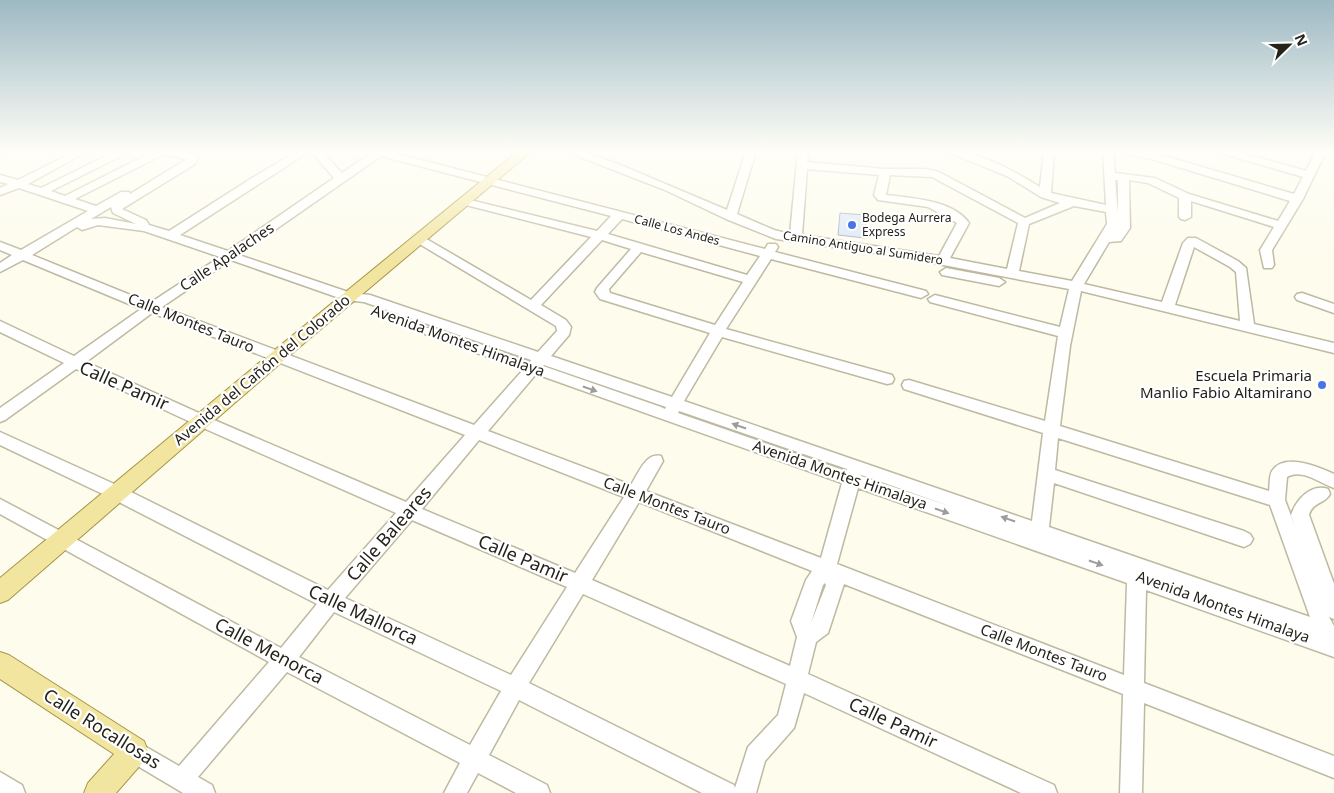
<svg xmlns="http://www.w3.org/2000/svg" width="1334" height="793" viewBox="0 0 1334 793" font-family="'Noto Sans',sans-serif">
<style>
.building{fill:#dde7fa;stroke:#a2acc2}
.lines{fill:none;stroke-linecap:round;stroke-linejoin:round}
.minor-casing{stroke:#beb9a1;stroke-width:3}
.major-casing{stroke:#a59548;stroke-width:2}
.minor{fill:#fff;fill-rule:evenodd}
.major{fill:#f2e5a0;fill-rule:evenodd}
.oneway{fill:#9c9c98}
.poi-dot{fill:#4974e6;stroke:#fff;stroke-width:2}
.labels{text-anchor:middle;stroke-width:4.5;stroke-linejoin:round;paint-order:stroke}
.far-poi-label{font-size:12px;fill:#24231a;stroke:#fff;text-anchor:start}
.far-street-label{font-size:12px;fill:#24231a;stroke:#fff}
.street-label{font-size:15px;fill:#24231a;stroke:#fff}
.poi-label{font-size:15px;fill:#24231a;stroke:#fff;text-anchor:end}
.near-street-label{font-size:18px;fill:#24231a;stroke:#fff}
</style>
<rect width="100%" height="100%" fill="#fefced"/>
<path class="building" d="M 840,213 L 866,215 L 865,238 L 838,235 Z"/>
<g class="lines">
<defs>
<path id="minor" d="M 0,151 L 10,151 L 0,156 Z
M 76,151 L 88,151 L 28,184 L 41,188 L 116,151 L 128,151 L 127,153 L 51,191 L 65,196 L 154,151 L 179,151 L 197,155 L 198,157 L 195,164 L 122,209 L 146,220 L 149,225 L 169,231 L 252,178 L 298,151 L 310,151 L 180,235 L 228,251 L 334,178 L 311,151 L 321,151 L 342,173 L 371,153 L 370,151 L 386,151 L 765,249 L 768,244 L 776,244 L 778,247 L 775,252 L 926,291 L 928,294 L 921,298 L 771,259 L 726,329 L 892,375 L 894,379 L 892,383 L 887,384 L 722,337 L 684,401 L 1032,521 L 1043,433 L 904,389 L 902,385 L 904,381 L 909,380 L 1045,421 L 1058,336 L 930,302 L 928,299 L 935,295 L 1060,327 L 1069,289 L 896,256 L 776,239 L 726,219 L 665,190 L 570,153 L 569,151 L 583,151 L 625,167 L 727,210 L 746,151 L 756,151 L 737,214 L 774,230 L 790,234 L 798,151 L 808,151 L 807,162 L 885,169 L 925,169 L 939,172 L 1025,218 L 1060,203 L 1041,197 L 1009,177 L 951,153 L 950,151 C 979,151 1016,172 1040,187 L 1044,151 L 1054,151 L 1051,193 L 1106,205 L 1103,151 L 1113,151 L 1115,173 L 1155,178 L 1189,194 L 1278,221 L 1290,201 L 1155,160 L 1123,153 L 1122,151 L 1141,151 L 1161,155 L 1294,194 L 1303,177 L 1221,153 L 1220,151 L 1235,151 L 1306,171 L 1316,151 L 1326,151 L 1303,199 L 1272,250 L 1274,265 L 1272,268 L 1264,268 L 1260,250 L 1274,227 L 1191,201 L 1191,217 L 1185,220 L 1181,219 L 1179,217 L 1179,198 L 1148,183 L 1129,180 L 1130,228 L 1121,241 L 1109,242 L 1084,284 L 1162,302 L 1183,243 L 1188,238 L 1196,238 L 1238,261 L 1246,268 L 1254,324 L 1334,343 L 1334,353 L 1081,291 L 1070,346 L 1060,426 L 1269,491 C 1270,485 1269,476 1272,471 C 1284,452 1319,467 1334,474 L 1334,488 C 1320,483 1301,468 1287,477 L 1285,500 L 1296,529 L 1291,515 C 1296,500 1311,483 1328,489 L 1330,494 C 1325,504 1312,502 1309,515 L 1334,584 L 1334,619 L 1329,617 L 1334,626 L 1334,657 L 1146,590 L 1144,683 L 1334,756 L 1334,778 L 1144,703 L 1142,793 L 1120,793 L 1123,694 L 844,584 L 828,633 L 816,642 L 808,674 L 1054,785 L 1057,793 L 1021,793 L 804,693 L 794,728 L 765,761 L 756,793 L 702,793 L 519,700 L 489,755 L 547,785 L 550,793 L 516,793 L 478,773 L 467,793 L 444,793 L 460,763 L 287,672 L 198,777 L 212,785 L 215,793 L 183,793 L 126,759 L 123,751 L 126,743 L 134,740 L 179,766 L 269,662 L 0,514 L 0,499 L 281,648 L 317,604 L 111,498 L 0,445 L 0,432 L 123,488 L 328,590 L 396,513 L 210,431 L 76,369 L 5,420 L 0,422 L 0,408 L 64,363 L 0,332 L 0,321 L 74,356 L 141,309 L 23,260 L 0,272 L 0,263 L 12,255 L 0,250 L 0,242 L 21,250 L 88,211 L 19,188 L 0,195 L 0,188 L 8,184 L 0,182 L 0,175 L 18,180 ZM 164,154 L 187,159 L 130,194 L 129,192 L 121,192 L 96,206 L 75,199 ZM 381,156 L 611,216 L 597,231 L 466,199 L 462,200 L 460,202 L 462,204 L 591,237 L 531,300 L 423,237 L 419,236 L 413,240 L 556,326 L 557,331 L 538,352 L 370,295 L 351,293 L 239,255 ZM 807,169 L 879,175 L 874,195 L 878,200 L 928,207 L 957,223 L 939,256 L 802,235 ZM 890,175 L 932,177 L 1018,223 L 1007,269 L 950,258 L 969,223 C 953,200 911,198 886,195 ZM 1115,180 L 1118,180 L 1118,212 ZM 1074,206 L 1106,212 L 1107,224 L 1072,281 L 1019,271 L 1029,224 ZM 111,207 L 113,213 L 136,224 L 105,218 L 91,219 ZM 622,219 L 760,256 L 747,275 L 608,234 ZM 98,225 L 144,231 L 220,257 L 150,303 L 32,255 L 77,227 L 82,230 ZM 602,240 L 631,249 L 597,288 L 595,292 L 600,299 L 710,333 L 672,397 L 551,356 L 569,335 L 571,327 L 566,320 L 541,305 ZM 1194,247 L 1230,267 L 1236,272 L 1240,321 L 1175,305 ZM 641,252 L 743,282 L 715,325 L 610,293 L 609,289 ZM 231,260 L 345,300 L 364,302 L 531,360 L 530,362 L 435,328 L 425,328 L 423,331 L 425,334 L 523,370 L 474,425 L 162,307 ZM 152,313 L 465,435 L 406,502 L 221,423 L 86,362 ZM 544,365 L 666,407 L 665,409 L 661,407 L 543,366 ZM 536,374 L 842,483 L 821,558 L 646,491 L 663,461 L 661,456 C 646,452 638,474 631,485 L 488,431 ZM 679,411 L 847,469 L 846,471 L 678,413 ZM 1058,438 L 1270,505 L 1310,617 L 1049,527 L 1054,483 L 1244,547 L 1250,544 L 1253,539 L 1250,534 L 1244,531 L 1055,470 ZM 479,440 L 624,497 L 575,573 L 422,509 ZM 861,475 L 873,479 L 955,508 L 861,476 ZM 858,488 L 1127,583 L 1124,675 L 837,564 ZM 639,502 L 812,571 L 806,580 L 791,621 L 797,637 L 790,666 L 592,580 ZM 412,520 L 567,587 L 511,675 L 345,598 ZM 825,583 L 826,585 L 811,623 L 823,585 ZM 583,594 L 786,684 L 778,715 L 748,747 L 735,788 L 734,785 L 529,683 ZM 334,612 L 501,691 L 470,745 L 299,657 Z
M 946,268 L 999,278 L 1005,282 L 999,286 L 942,275 L 940,272 Z
M 1302,293 L 1334,304 L 1334,313 L 1297,300 L 1295,297 L 1297,294 Z
M 0,772 L 22,785 L 25,793 L 0,793 Z"/>
<path id="major" d="M 518,151 L 532,151 L 283,361 L 8,600 L 0,603 L 0,578 L 271,353 Z
M 0,652 L 9,655 L 144,741 L 148,751 L 144,761 L 116,793 L 84,793 L 88,783 L 114,754 L 0,679 Z"/>
</defs>
<use href="#minor" class="minor-casing"/>
<use href="#major" class="major-casing"/>
<use href="#minor" class="minor"/>
<use href="#major" class="major"/>
</g>
<defs><path id="oneway-solid" d="M-6-.8H1V-3.2L6.5 0L1 3.2V.8H-6Z" transform="scale(1.25)"/></defs>
<g class="oneway">
<use href="#oneway-solid" transform="translate(590 389) rotate(19)"/>
<use href="#oneway-solid" transform="translate(739 426) rotate(-161)"/>
<use href="#oneway-solid" transform="translate(942 511) rotate(19)"/>
<use href="#oneway-solid" transform="translate(1008 519) rotate(-161)"/>
<use href="#oneway-solid" transform="translate(1096 563) rotate(19)"/>
</g>
<linearGradient id="sky" x2="0" y2="1"><stop stop-color="#9db9c3"/><stop offset="0.58" stop-color="#fffef7"/><stop offset="1" stop-color="#fffef7" stop-opacity="0"/></linearGradient>
<rect width="1334" height="262" fill="url(#sky)"/>
<g class="poi-dot">
<circle cx="852" cy="225" r="5"/>
<circle cx="1322" cy="385" r="5"/>
</g>
<g class="labels">
<g class="far-poi-label">
<text x="862" y="222">Bodega Aurrera<tspan x="862" dy="14">Express</tspan></text>
</g>
<g class="far-street-label">
<text transform="translate(677 230) rotate(15)" y="4">Calle Los Andes</text>
<text transform="translate(863 248) rotate(9)" y="4">Camino Antiguo al Sumidero</text>
</g>
<g class="street-label">
<text transform="translate(227 257) rotate(-34)" y="5">Calle Apalaches</text>
<text transform="translate(191 323) rotate(22)" y="5">Calle Montes Tauro</text>
<text transform="translate(458 341) rotate(20)" y="5">Avenida Montes Himalaya</text>
<text transform="translate(262 370) rotate(-40)" y="5">Avenida del Cañón del Colorado</text>
<text transform="translate(840 475) rotate(19)" y="5">Avenida Montes Himalaya</text>
<text transform="translate(667 506) rotate(21)" y="5">Calle Montes Tauro</text>
<text transform="translate(1223 607) rotate(20)" y="5">Avenida Montes Himalaya</text>
<text transform="translate(1044 653) rotate(21)" y="5">Calle Montes Tauro</text>
</g>
<g class="poi-label">
<text x="1312" y="381">Escuela Primaria<tspan x="1312" dy="17">Manlio Fabio Altamirano</tspan></text>
</g>
<g class="near-street-label">
<text transform="translate(124 386) rotate(24)" y="6">Calle Pamir</text>
<text transform="translate(389 534) rotate(-49)" y="6">Calle Baleares</text>
<text transform="translate(523 559) rotate(23)" y="6">Calle Pamir</text>
<text transform="translate(363 615) rotate(25)" y="6">Calle Mallorca</text>
<text transform="translate(269 651) rotate(28)" y="6">Calle Menorca</text>
<text transform="translate(893 723) rotate(25)" y="6">Calle Pamir</text>
<text transform="translate(102 729) rotate(32)" y="6">Calle Rocallosas</text>
</g>
</g>
<g transform="translate(1289 45) rotate(67)" stroke="#ffffff" stroke-width="4" paint-order="stroke">
<path d="M0-4L9 19L0 12L-9 19Z" fill="#24231a"/>
<text y="-8" font-size="14" font-weight="bold" text-anchor="middle" fill="#24231a">N</text>
</g>
</svg>
